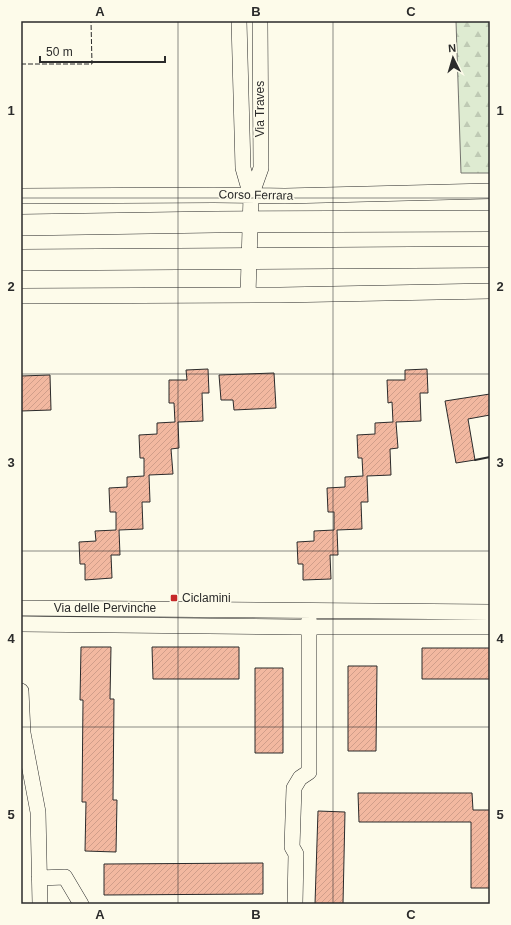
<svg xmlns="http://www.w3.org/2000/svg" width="511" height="925" viewBox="0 0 511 925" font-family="Helvetica,sans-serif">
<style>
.forest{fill:url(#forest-firs);stroke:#74746e}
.building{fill:url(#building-hatch);stroke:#2b2b2b}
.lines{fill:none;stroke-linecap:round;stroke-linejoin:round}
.minor-casing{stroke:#2b2b2b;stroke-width:16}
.secondary-casing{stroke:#2b2b2b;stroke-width:22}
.minor{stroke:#fdfbea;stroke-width:15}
.secondary{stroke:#fdfbea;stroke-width:21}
.fence{stroke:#2b2b2b;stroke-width:1;stroke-dasharray:5 2;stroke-linecap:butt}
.wall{stroke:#2b2b2b;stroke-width:2}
.grid{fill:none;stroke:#2b2b2b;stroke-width:1;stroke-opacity:0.55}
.poi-dot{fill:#c62828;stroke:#fdfbea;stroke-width:1.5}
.labels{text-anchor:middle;stroke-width:3;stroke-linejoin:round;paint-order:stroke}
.street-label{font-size:12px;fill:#2b2b2b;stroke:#fdfbea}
.poi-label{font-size:12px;fill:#2b2b2b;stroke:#fdfbea;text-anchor:start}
.neatline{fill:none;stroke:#2b2b2b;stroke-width:1.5}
.grid-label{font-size:13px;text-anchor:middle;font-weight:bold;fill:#2b2b2b}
</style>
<defs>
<pattern id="forest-firs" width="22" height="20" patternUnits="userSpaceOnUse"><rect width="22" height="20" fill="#deebd1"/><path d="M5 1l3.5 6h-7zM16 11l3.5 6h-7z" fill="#bfcab4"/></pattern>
<pattern id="building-hatch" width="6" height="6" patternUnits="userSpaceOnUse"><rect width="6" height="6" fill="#f2b8a0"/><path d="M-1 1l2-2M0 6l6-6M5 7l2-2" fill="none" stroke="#d09e8a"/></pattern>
</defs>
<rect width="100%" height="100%" fill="#fdfbea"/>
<path class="forest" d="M 456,21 L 490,21 L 490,173 L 461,173 Z"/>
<path class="building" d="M 208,369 L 209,393 L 202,393 L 203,421 L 178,422 L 179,448 L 171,449 L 173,474 L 149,475 L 150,502 L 142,502 L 143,529 L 119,530 L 120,555 L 111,555 L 112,578 L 85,580 L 85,564 L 80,564 L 79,542 L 96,541 L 95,531 L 116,530 L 116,512 L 110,512 L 109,488 L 127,487 L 127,477 L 144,476 L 144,458 L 140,458 L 139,435 L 157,434 L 157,423 L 175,422 L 174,403 L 169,403 L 169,380 L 187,380 L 186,370 Z
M 427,369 L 428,393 L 420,393 L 421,421 L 396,422 L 398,448 L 390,449 L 391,475 L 367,476 L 368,502 L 361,502 L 362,529 L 337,530 L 338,555 L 330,555 L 331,579 L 303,580 L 303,564 L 298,564 L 297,542 L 314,541 L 314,531 L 334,530 L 334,512 L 328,512 L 327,488 L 345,487 L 345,477 L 363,476 L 362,458 L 358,458 L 357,435 L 375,434 L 375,423 L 393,422 L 392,402 L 388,403 L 387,380 L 405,380 L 405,370 Z
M 274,373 L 276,408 L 234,410 L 233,400 L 221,400 L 219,375 Z
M 50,375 L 51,410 L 21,411 L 21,376 Z
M 490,394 L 490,415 L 468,419 L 475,460 L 456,463 L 445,401 Z
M 81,647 L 111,647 L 110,699 L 114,699 L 113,800 L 117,800 L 116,852 L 85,851 L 86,802 L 82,802 L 83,700 L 80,700 Z
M 152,647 L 239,647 L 239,679 L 153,679 Z
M 422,648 L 490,648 L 490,679 L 422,679 Z
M 348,666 L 377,666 L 376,751 L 348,751 Z
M 255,668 L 283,668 L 283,753 L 255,753 Z
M 358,793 L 472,793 L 473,810 L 490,810 L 490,888 L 471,888 L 471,822 L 359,822 Z
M 318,811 L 345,812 L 343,904 L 315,904 Z
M 263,863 L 263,894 L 104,895 L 104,864 Z"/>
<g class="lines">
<defs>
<path id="minor" d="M 239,21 L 243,168 L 251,196 L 248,295
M 21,196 L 214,195 L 285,196 L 490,191
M 251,196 L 261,168 L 260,21
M 21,296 L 280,295 L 490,291
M 21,608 L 490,612
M 21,624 L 293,627 L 490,627
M 21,691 L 23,733 L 38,812 L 40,904
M 39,878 L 65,877 L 81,904
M 295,904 L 296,854 L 292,847 L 294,788 L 300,778 L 309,772 L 309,617"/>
<path id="secondary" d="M 21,225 L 215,222 L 490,221
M 21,260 L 490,257"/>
</defs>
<use href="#minor" class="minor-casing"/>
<use href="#secondary" class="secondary-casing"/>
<use href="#minor" class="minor"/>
<use href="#secondary" class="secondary"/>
<path class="fence" d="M 21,64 L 92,64 L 91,21"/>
<path class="wall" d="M 475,460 L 490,457"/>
</g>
<path class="grid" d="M 178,21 L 178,904M 333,21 L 333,904M 21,198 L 490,198M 21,374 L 490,374M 21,551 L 490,551M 21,727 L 490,727"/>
<rect class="poi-dot" x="170" y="594" width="8" height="8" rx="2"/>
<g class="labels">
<g class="street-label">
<text transform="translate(260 109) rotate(-90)" y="4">Via Traves</text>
<text transform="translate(256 195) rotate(1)" y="4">Corso Ferrara</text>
<text x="105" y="612">Via delle Pervinche</text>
</g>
<g class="poi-label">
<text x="182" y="602">Ciclamini</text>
</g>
</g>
<rect width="511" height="925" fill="none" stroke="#fdfbea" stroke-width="44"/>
<g transform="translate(453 58) rotate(355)" stroke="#fdfbea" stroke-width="3" paint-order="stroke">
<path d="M0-3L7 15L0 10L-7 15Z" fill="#2b2b2b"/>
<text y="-6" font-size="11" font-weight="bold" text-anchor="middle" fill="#2b2b2b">N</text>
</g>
<path d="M40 56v6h125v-6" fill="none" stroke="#2b2b2b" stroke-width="2"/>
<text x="46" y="56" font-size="12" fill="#2b2b2b" stroke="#fdfbea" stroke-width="3" paint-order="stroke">50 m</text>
<rect x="22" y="22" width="467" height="881" class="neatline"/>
<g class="grid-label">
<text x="100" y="16">A</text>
<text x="256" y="16">B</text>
<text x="411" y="16">C</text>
<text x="11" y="115">1</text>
<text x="500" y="115">1</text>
<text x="11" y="291">2</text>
<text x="500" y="291">2</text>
<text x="11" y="467">3</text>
<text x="500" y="467">3</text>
<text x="11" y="643">4</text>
<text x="500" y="643">4</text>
<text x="11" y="819">5</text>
<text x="500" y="819">5</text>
<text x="100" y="919">A</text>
<text x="256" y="919">B</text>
<text x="411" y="919">C</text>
</g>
</svg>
